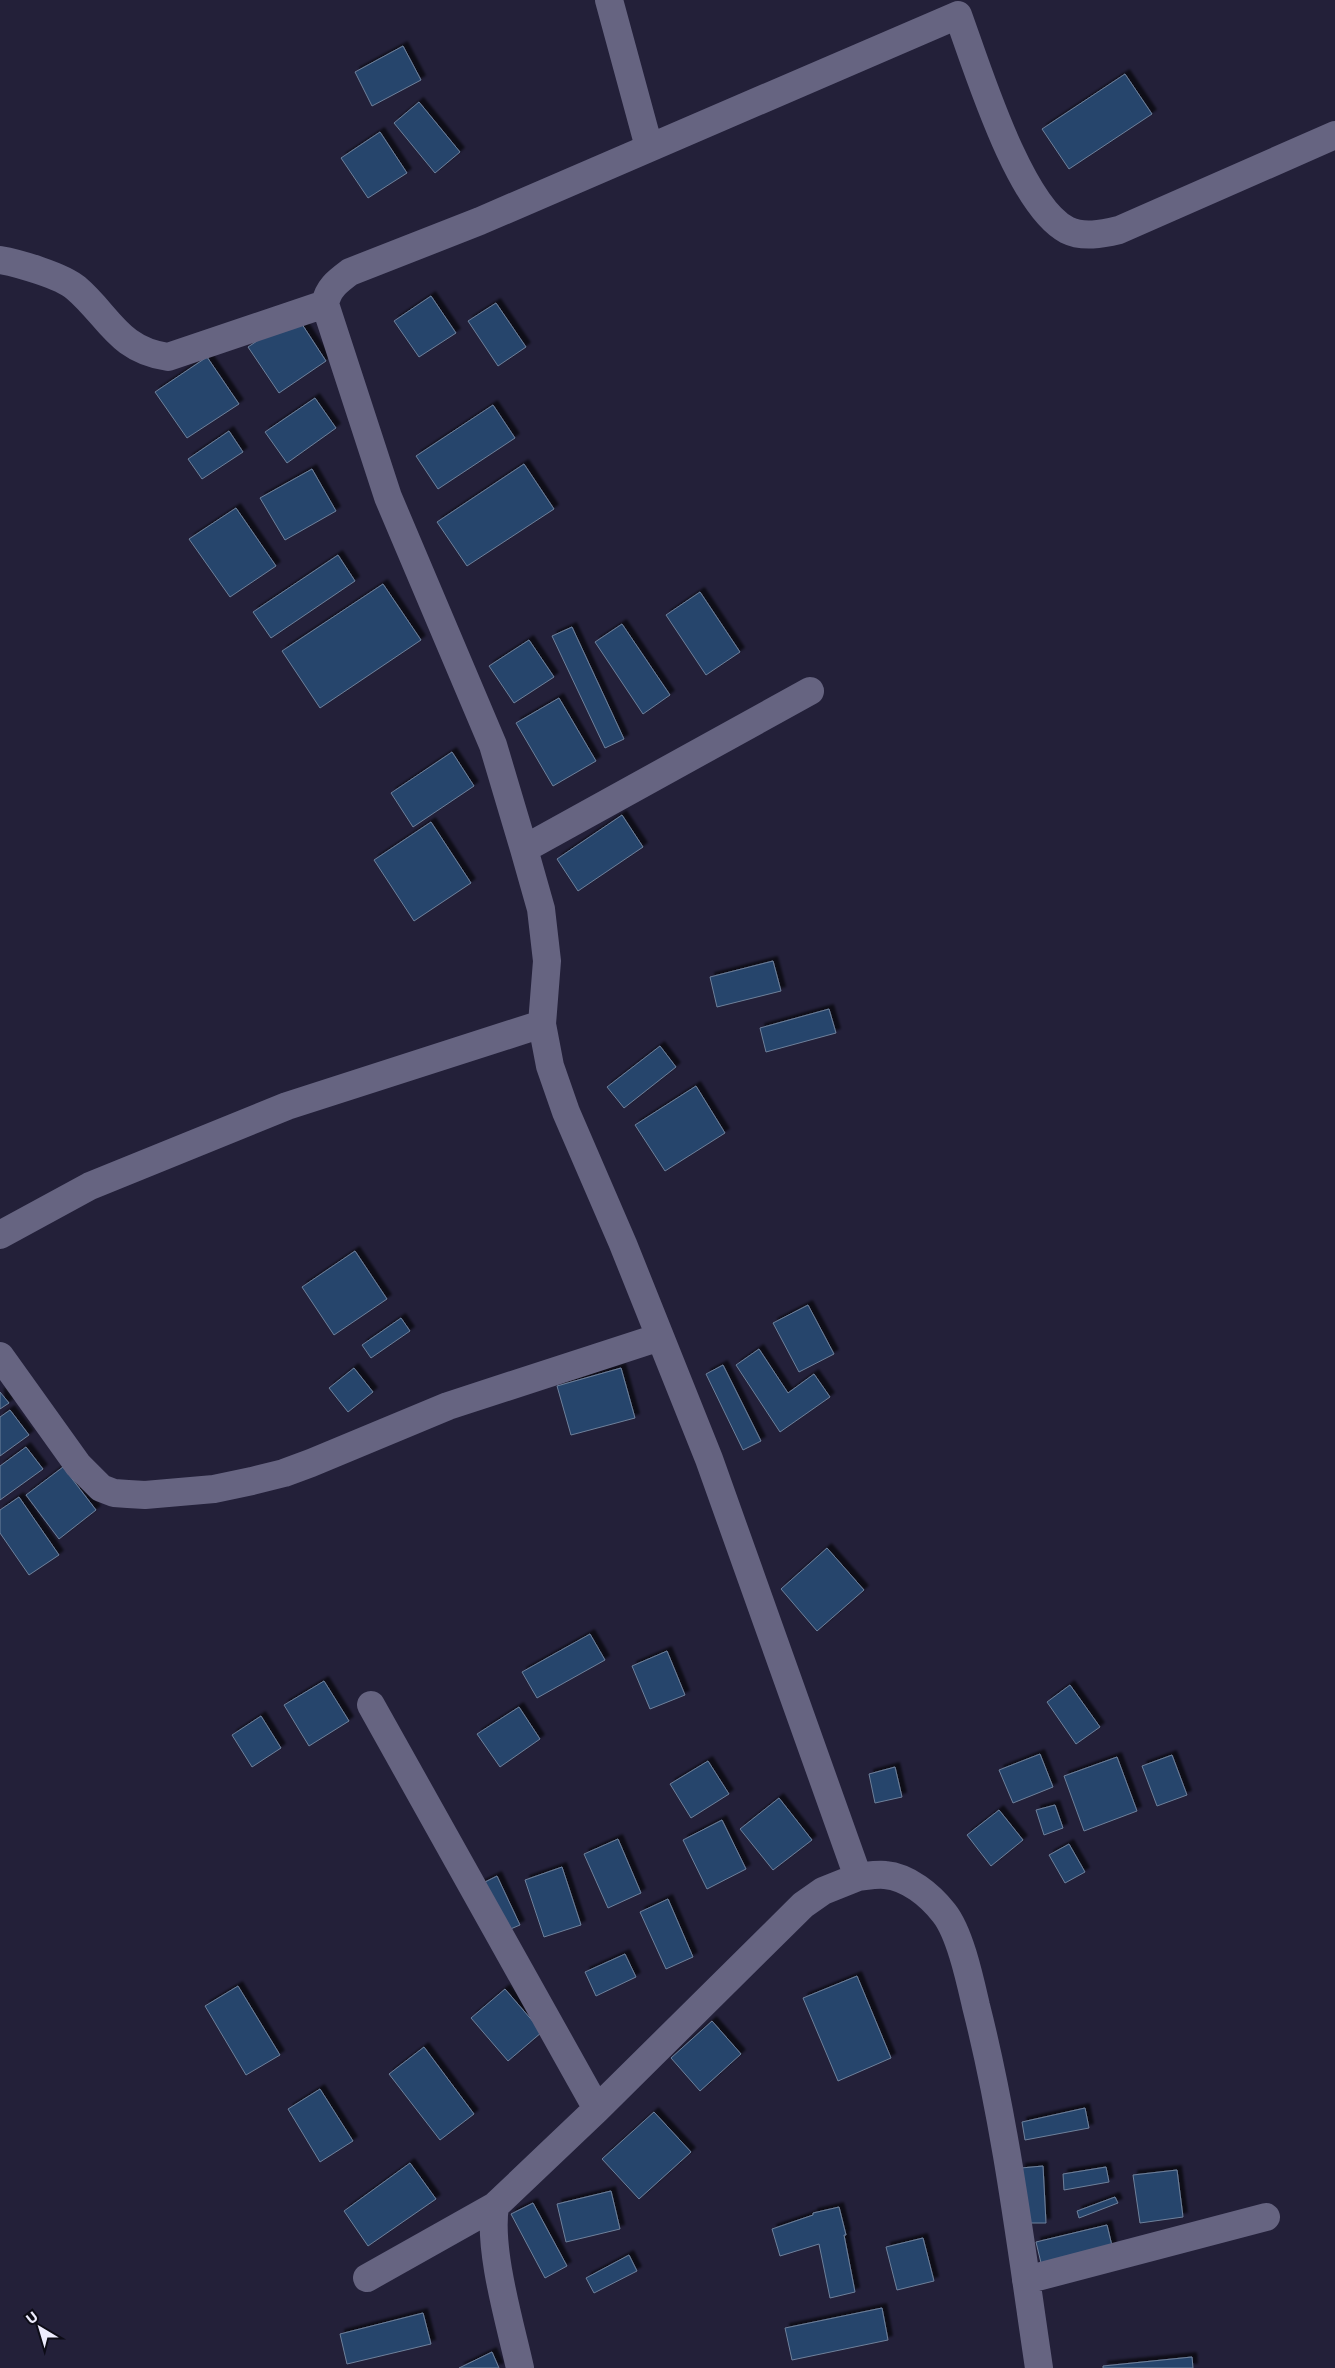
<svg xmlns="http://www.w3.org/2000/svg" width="1335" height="2368" viewBox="0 0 1335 2368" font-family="Commissioner,sans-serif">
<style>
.building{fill:#27446c;stroke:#6e819b;filter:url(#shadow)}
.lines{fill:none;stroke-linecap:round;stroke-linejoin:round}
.minor{stroke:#666481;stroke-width:28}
</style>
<defs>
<filter id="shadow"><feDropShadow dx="4.5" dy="-4.5" stdDeviation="1" flood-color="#0009"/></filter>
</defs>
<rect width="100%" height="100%" fill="#232039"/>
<path class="building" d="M 403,46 L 421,80 L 372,106 L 355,72 Z
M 1125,74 L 1152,114 L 1069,169 L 1042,129 Z
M 419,102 L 460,152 L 435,173 L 394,123 Z
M 380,132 L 407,173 L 368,198 L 341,158 Z
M 431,296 L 456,333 L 419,357 L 394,321 Z
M 496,303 L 526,347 L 498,366 L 468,321 Z
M 296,315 L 326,361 L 279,393 L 248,347 Z
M 207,357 L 239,404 L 187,438 L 155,392 Z
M 315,398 L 336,428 L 287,463 L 265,432 Z
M 493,405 L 515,438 L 438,489 L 416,456 Z
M 229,431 L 243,452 L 202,479 L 188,459 Z
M 524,464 L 554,509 L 467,566 L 437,522 Z
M 312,469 L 336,511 L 285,540 L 260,498 Z
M 236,508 L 276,566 L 230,597 L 189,539 Z
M 338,555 L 355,581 L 271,638 L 253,612 Z
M 383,584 L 421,640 L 320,708 L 282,651 Z
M 700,592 L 740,652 L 706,675 L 666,615 Z
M 622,624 L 670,695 L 643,714 L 595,642 Z
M 572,627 L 624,739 L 605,748 L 552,636 Z
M 529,640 L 554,677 L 514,703 L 489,666 Z
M 559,698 L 596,761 L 553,786 L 516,723 Z
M 452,752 L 474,786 L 413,827 L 391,793 Z
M 622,815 L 643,847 L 578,891 L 557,859 Z
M 431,822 L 471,883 L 414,921 L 374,860 Z
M 773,961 L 781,991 L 717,1007 L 710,977 Z
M 829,1009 L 836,1033 L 766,1052 L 760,1028 Z
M 660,1046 L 676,1067 L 624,1108 L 607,1087 Z
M 696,1086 L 725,1133 L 665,1171 L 635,1125 Z
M 355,1251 L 387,1299 L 334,1335 L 302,1287 Z
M 808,1305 L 834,1354 L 799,1372 L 773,1323 Z
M 401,1318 L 410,1331 L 371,1358 L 362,1345 Z
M 759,1349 L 788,1393 L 814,1374 L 830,1397 L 780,1432 L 736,1365 Z
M 723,1365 L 761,1441 L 743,1450 L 706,1374 Z
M 354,1368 L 373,1392 L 348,1412 L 329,1388 Z
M 621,1368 L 635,1418 L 571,1435 L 557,1386 Z
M 0,1392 L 9,1403 L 0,1409 Z
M 10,1410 L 29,1435 L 0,1456 L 0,1417 Z
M 26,1447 L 43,1469 L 0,1500 L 0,1466 Z
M 63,1467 L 96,1510 L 59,1539 L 26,1495 Z
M 19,1497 L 59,1555 L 29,1575 L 0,1533 L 0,1510 Z
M 827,1548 L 864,1590 L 817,1631 L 781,1589 Z
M 590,1634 L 605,1660 L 537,1698 L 522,1672 Z
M 667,1651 L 685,1695 L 650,1709 L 632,1666 Z
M 324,1681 L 349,1721 L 309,1746 L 284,1705 Z
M 1070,1685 L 1100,1727 L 1076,1744 L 1047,1702 Z
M 519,1707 L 540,1739 L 500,1767 L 477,1734 Z
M 261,1716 L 281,1748 L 252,1767 L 232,1735 Z
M 1040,1754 L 1053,1787 L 1013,1803 L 999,1770 Z
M 1172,1755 L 1187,1795 L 1157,1806 L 1142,1766 Z
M 1117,1757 L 1137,1811 L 1084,1831 L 1064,1776 Z
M 708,1761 L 729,1794 L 691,1818 L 670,1784 Z
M 895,1767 L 902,1797 L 875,1803 L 869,1774 Z
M 779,1798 L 812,1840 L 773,1870 L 740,1829 Z
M 1055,1805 L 1063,1828 L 1044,1835 L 1036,1810 Z
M 999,1810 L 1023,1840 L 991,1866 L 967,1835 Z
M 722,1820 L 746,1869 L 707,1889 L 683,1840 Z
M 618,1839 L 641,1893 L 608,1908 L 584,1854 Z
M 1069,1844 L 1085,1872 L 1065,1883 L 1049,1855 Z
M 562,1867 L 581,1925 L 544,1937 L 525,1880 Z
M 497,1876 L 520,1925 L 501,1933 L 479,1885 Z
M 668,1899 L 693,1957 L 666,1969 L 640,1912 Z
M 625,1954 L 636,1977 L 596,1996 L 585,1972 Z
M 857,1976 L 891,2058 L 838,2081 L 803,1998 Z
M 238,1986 L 280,2055 L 246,2075 L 205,2006 Z
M 505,1989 L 542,2032 L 508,2061 L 471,2018 Z
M 712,2021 L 741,2054 L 700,2091 L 671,2058 Z
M 424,2047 L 474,2114 L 440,2140 L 389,2074 Z
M 320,2089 L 353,2141 L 320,2162 L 288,2109 Z
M 1085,2108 L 1089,2128 L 1025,2140 L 1022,2122 Z
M 654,2112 L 691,2152 L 639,2199 L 602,2159 Z
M 410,2163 L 436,2199 L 368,2246 L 344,2211 Z
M 1043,2166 L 1046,2223 L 1023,2223 L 1021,2168 Z
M 1106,2167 L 1109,2182 L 1064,2190 L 1063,2174 Z
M 1177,2170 L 1183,2217 L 1140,2223 L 1133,2175 Z
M 611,2191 L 620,2229 L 566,2242 L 557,2204 Z
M 1115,2197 L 1118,2203 L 1079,2218 L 1077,2211 Z
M 533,2203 L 567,2266 L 545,2278 L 511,2214 Z
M 839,2207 L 846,2235 L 844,2235 L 855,2292 L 830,2298 L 819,2244 L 780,2256 L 772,2229 L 813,2215 L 813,2213 Z
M 1107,2225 L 1113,2250 L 1042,2267 L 1036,2242 Z
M 923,2238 L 934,2281 L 897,2290 L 886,2247 Z
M 629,2255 L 637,2271 L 594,2293 L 586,2278 Z
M 882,2308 L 888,2340 L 792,2360 L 785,2328 Z
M 423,2313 L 431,2344 L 347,2364 L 340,2334 Z
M 492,2352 L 499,2368 L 459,2368 Z
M 1192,2357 L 1193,2368 L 1103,2368 L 1103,2366 Z"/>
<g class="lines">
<path class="minor" d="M 609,0 L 649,147
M 0,260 C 18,263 62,276 76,288 C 109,316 118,350 168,357 L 325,304
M 524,849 L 810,691
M 0,1235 L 90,1186 L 287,1106 L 542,1024
M 0,1356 L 78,1465 L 101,1488 L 114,1493 L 128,1494 L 145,1495 L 214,1489 L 252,1481 L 284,1473 L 311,1463 L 448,1406 L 660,1337
M 371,1705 L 597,2109
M 367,2278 L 495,2206
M 1026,2280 L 1266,2217
M 520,2368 C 510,2323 488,2250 495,2206 L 597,2109 L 803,1905 L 823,1891 L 858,1877
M 1039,2368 C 1021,2247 1006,2124 976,2006 C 970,1980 960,1933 944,1913 C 930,1895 908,1877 885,1875 C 877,1874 867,1876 858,1877 L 709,1459 L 623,1244 L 566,1112 L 550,1066 L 542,1024 L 547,961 L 541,909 L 524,849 L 493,745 L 388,497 L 325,304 C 328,288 338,281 350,272 L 480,221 L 958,15 C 977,67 1019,205 1067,230 C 1083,238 1102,234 1119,230 L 1335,135"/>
</g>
<g transform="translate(40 2328) rotate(322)" stroke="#0d0c17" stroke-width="4" paint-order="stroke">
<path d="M0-4L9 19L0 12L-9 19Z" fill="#edecfd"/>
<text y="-8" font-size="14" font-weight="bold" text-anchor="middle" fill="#edecfd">U</text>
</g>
</svg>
